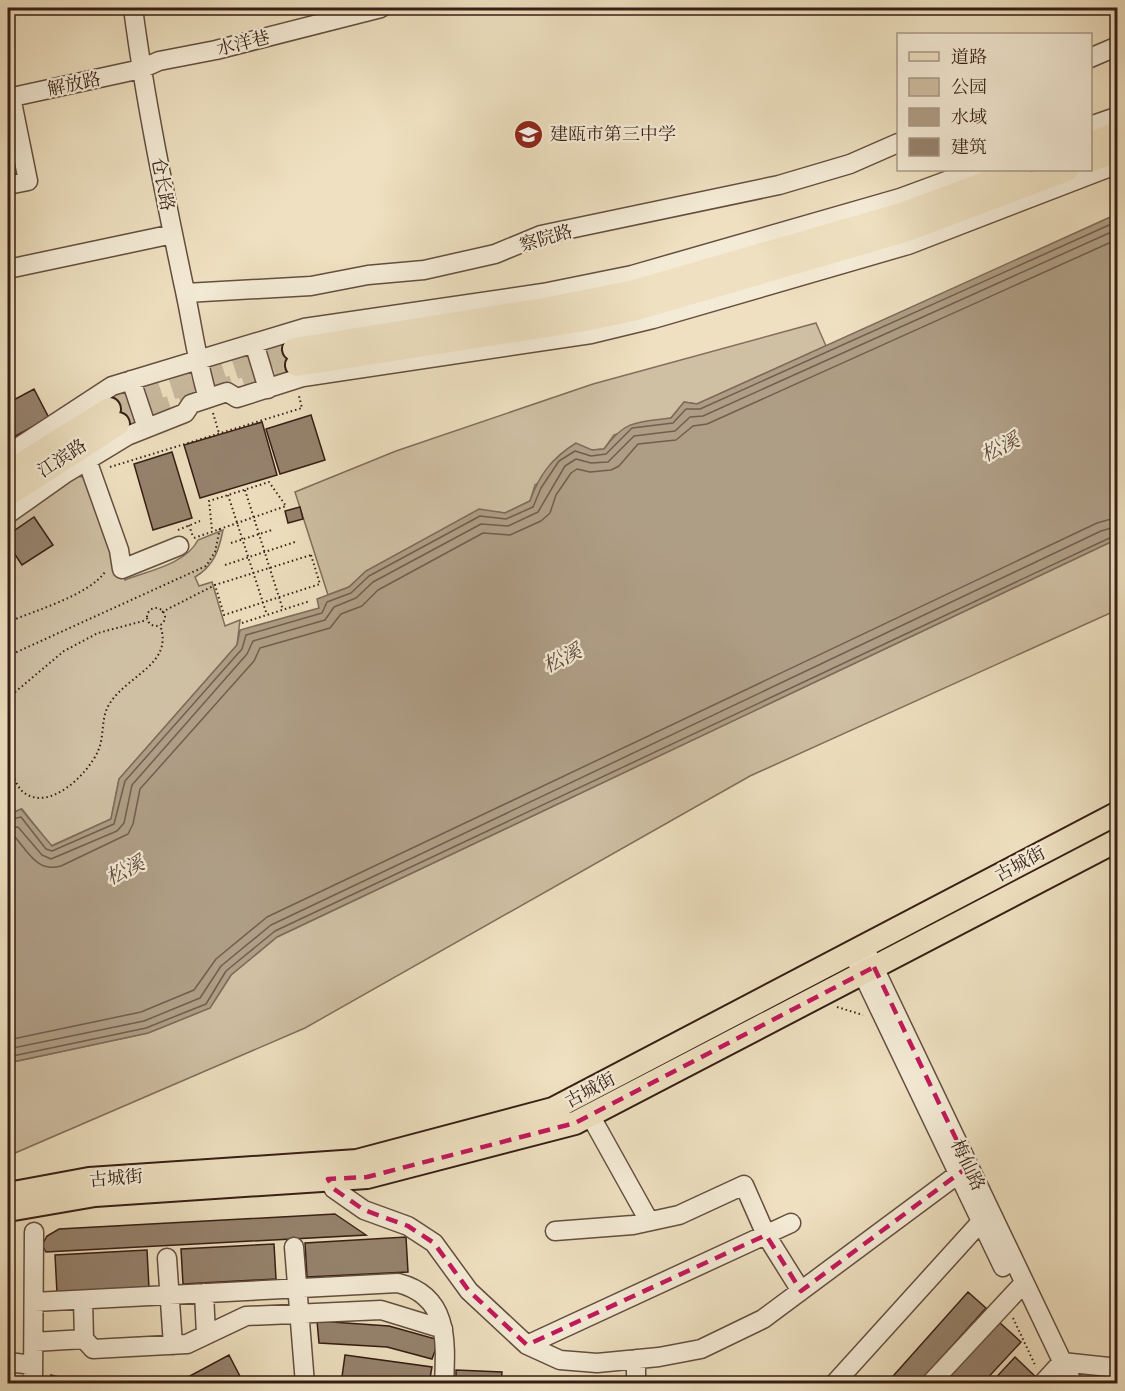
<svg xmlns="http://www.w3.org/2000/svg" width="1125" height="1391" viewBox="0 0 1125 1391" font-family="'IM FELL Great Primer','Noto Serif SC',serif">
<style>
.green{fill:#cfbfa3;stroke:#826e5c;stroke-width:1.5}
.water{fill:#af9e86;stroke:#7f6b59;stroke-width:1.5}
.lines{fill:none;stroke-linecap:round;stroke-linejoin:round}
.shore{stroke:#725e4e;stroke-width:1.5}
.building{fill:#96836e;stroke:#361e15;stroke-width:1.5}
.major-tunnel{stroke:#c9b99e;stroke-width:22;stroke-dasharray:22 11;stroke-linecap:butt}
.minor-casing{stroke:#644e40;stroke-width:21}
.major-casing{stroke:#361e15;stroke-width:26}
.path{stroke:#361e15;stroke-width:2;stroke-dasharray:1.5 3;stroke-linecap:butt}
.minor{stroke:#f4ebd6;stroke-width:18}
.major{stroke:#eee0c0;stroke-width:22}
.marked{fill:none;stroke:#c2185b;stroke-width:4.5;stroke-dasharray:12 8;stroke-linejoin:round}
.labels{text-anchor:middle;stroke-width:4.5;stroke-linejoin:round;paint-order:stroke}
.street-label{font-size:18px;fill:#361e15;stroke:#f4ebd6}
.poi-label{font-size:18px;fill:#361e15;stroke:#f4ebd6;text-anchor:start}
.water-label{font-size:20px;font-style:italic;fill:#604b3d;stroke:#f4ebd6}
</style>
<rect width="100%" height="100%" fill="#eee0c0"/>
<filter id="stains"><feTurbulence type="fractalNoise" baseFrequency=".00333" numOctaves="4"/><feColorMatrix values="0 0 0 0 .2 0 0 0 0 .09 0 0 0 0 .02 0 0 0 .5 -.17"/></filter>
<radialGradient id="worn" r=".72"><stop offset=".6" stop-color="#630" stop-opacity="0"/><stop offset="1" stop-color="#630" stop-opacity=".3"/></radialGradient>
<path class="green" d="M 816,323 L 826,346 L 697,404 L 684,402 L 671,418 L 614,435 L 604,449 L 592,450 L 535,485 L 530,501 L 505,513 L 479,510 L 366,571 L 349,587 L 328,595 L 295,492 L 396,451 L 593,384 Z
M 71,475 L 83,477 L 93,485 L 125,580 C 148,571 186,564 198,540 L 223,530 C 219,550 214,566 195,577 L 199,586 L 212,582 L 225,626 L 240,620 L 237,645 L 119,779 L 111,819 L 51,846 L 22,809 L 8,815 L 8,517 Z
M 1117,539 L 1117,610 L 750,776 L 305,1028 L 8,1156 L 8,1063 L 148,1033 L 210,1008 L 231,975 L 277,937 Z"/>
<path class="water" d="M 1117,214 L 1117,539 L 277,937 L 231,975 L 210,1008 L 148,1033 L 8,1063 L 8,815 L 21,809 L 52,846 L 111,819 L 119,779 L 237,645 L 240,630 L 319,608 L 317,599 L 349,587 L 366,571 L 479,509 L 505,513 L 530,501 C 539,475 552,458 576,443 L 592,450 L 604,449 C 625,420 637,422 671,418 L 684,402 L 697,404 Z"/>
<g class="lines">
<path class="shore" d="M 8,820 L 21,817 L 46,849 L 52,851 L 114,824 L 125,781 L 242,649 L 246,635 L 322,613 L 327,602 L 351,593 L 369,576 L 480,516 L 506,519 L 533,507 L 541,488 L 559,461 L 575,451 L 591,456 L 606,454 L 632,428 L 673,423 L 686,409 L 700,409 L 1118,221
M 8,828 L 18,827 L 42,855 L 51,859 L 117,831 L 124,823 L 132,785 L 247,654 L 253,641 L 325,620 L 334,607 L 356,598 L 373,582 L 481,524 L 508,526 L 538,512 L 565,466 L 576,459 L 591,463 L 608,462 L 634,436 L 675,431 L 690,417 L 703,416 L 1118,229
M 8,837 L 15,837 C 28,852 38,873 61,866 L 128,834 L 133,824 L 140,789 L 254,661 L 260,648 L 330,628 L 341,614 L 362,606 L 378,590 L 483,533 L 510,535 L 541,521 L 550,513 L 556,495 L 571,473 L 577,469 L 590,472 L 611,470 L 619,466 L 638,444 L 676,440 L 693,426 L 707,424 L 1118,239
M 8,1040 L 141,1012 L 194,990 L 216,959 L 267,917 L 1097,523 L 1118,517
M 8,1049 L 144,1021 L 200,998 L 221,966 L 271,925 L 1101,531 L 1118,526
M 8,1057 L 146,1028 L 206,1004 L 226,971 L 275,931 L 1118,534"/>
</g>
<path class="building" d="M 34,389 L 49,418 L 8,440 L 8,403 Z
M 311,415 L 325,460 L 280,474 L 266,429 Z
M 262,422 L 277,475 L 200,498 L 184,445 Z
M 172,452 L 192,518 L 153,530 L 134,464 Z
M 300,507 L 303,519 L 288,523 L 285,511 Z
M 34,517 L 53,545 L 22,565 L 8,544 L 8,535 Z
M 335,1214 L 366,1235 L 46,1252 L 42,1245 L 47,1236 L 59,1229 Z
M 406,1237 L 408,1272 L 307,1277 L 305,1243 Z
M 274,1244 L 276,1279 L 183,1284 L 181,1249 Z
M 147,1250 L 149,1288 L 57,1293 L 55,1255 Z
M 968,1292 L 986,1308 L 918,1384 L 886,1384 Z
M 317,1321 L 389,1326 L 439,1340 L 432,1359 L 387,1347 L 319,1343 Z
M 999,1322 L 1021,1342 L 982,1384 L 941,1384 Z
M 229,1355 L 244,1384 L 175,1384 Z
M 345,1355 L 432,1367 L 429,1384 L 341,1384 Z
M 1015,1357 L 1038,1379 L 1034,1384 L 990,1384 Z
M 456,1370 L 502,1372 L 501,1384 L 456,1384 Z
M 51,1375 L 86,1384 L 49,1384 Z"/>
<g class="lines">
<path class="major-tunnel" d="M 109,409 L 294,349
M 118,424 L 297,365"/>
<defs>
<path id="minor" d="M 133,8 C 145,100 164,191 183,282 C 192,321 196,359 208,398
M 1090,58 L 1118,46
M 8,98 L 141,69 L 159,61 L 216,50 L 381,8
M 1090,126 L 1116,117
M 8,185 L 28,181 L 11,97
M 8,269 L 173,234
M 186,293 L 311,286 L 368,275 L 424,270 L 495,254 L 541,235 L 779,185 L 850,164 L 898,143
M 254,343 L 268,389
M 131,380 L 147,428
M 8,454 L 112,386 L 304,328 L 543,293 L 632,275 L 900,198 L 976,170
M 87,460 L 119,550 L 122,569 L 179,546
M 8,514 L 66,473 L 127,436 L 185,413 L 191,404 L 227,392 L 237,398 L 303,377 L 591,334 L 653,319 L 908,245 L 1118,164
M 869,957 L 1073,1384
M 857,962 L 1003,1267
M 590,1115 L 649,1221
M 328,1179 L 334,1189 L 364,1210 L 408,1226 L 434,1243 L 469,1291 L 527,1345 L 560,1360 L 597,1363 L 659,1357 L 701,1349 L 763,1319 L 969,1166
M 555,1231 L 633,1225 L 679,1215 L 744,1185 L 766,1235 L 801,1291
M 294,1247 L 305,1384
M 167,1258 L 173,1345
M 204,1293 L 206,1335
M 83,1300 L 84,1339
M 34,1302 L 398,1283 C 449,1296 446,1340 444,1384
M 34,1342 L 84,1339 L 93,1349 L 187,1344 L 246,1316 L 381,1310 L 443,1329
M 527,1345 L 791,1223
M 8,1362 L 33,1365
M 33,1384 L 34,1232
M 636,1384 L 636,1359
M 834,1384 L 988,1214
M 930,1384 L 1024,1283
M 1042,1384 L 1062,1362 L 1118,1368"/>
<path id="major" d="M 1090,143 L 1118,133
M 1090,161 L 1118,151
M 294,349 L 544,309 L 634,291 L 901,214 L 1020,170
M 297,365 L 585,320 L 637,309 L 905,231 L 1067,170
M 8,472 L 109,409
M 8,495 L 118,424
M 8,1194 L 89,1179 L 357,1161 L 553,1109 L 1118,813
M 8,1210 L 95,1195 L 367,1177 L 575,1123 L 1118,840"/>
</defs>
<use href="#minor" class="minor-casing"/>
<use href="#major" class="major-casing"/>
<path class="path" d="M 213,413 L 219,433
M 110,467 L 302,408 L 299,396
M 245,490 L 283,610
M 228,495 L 267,615
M 189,525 L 193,537
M 178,530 L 200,521
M 194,538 L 286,506 L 269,482 L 209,501 L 212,530
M 231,543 L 272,530
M 311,555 L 320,584 L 224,615 L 215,585 Z
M 225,565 L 295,542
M147 617a9 9 0 1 1 18 0a9 9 0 1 1-18 0Z
M 162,612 L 215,585
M 8,622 C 34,611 89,595 105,572
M 242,623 L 310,601
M 8,656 L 206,566 L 215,552 L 220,528
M 8,698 L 64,651 L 98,633 L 147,620
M 8,762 C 12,771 15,784 22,791 C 48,814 88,774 98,751 C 105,736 100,718 110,703 C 129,674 174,664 160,625
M 837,1007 L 863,1015
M 1013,1318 L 1036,1367"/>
<use href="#minor" class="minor"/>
<use href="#major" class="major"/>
</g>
<path class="marked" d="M 874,967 L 969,1166 L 801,1291 L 766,1235 L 527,1345 L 469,1291 L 434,1243 L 408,1226 L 364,1210 L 334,1189 L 328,1179 L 367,1177 L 575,1123 Z"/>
<defs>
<symbol id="school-disc" viewBox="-11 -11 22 22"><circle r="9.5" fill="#8f2418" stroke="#f4ebd6"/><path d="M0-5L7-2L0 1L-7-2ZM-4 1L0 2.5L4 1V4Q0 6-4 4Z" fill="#fff"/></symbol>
</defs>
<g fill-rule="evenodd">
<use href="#school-disc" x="512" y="118" width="33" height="33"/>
</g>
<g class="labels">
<g class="street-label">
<text transform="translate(243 43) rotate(-14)" y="6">水洋巷</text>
<text transform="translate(74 84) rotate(-12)" y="6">解放路</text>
<text transform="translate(163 184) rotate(79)" y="6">仓长路</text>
<text transform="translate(546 238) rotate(-16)" y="6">察院路</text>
<text transform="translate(62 458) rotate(-33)" y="6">江滨路</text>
<text transform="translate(1020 864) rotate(-28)" y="6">古城街</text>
<text transform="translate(590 1090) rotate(-28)" y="6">古城街</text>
<text transform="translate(968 1165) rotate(64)" y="6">梅仙路</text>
<text transform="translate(116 1178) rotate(-5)" y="6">古城街</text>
</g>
<g class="poi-label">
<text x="550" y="140">建瓯市第三中学</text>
</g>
<g class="water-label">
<text transform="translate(1000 447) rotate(-26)" y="7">松溪</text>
<text transform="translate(562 658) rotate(-26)" y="7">松溪</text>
<text transform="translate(125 870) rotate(-26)" y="7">松溪</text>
</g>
</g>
<rect width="1125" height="1391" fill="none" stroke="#eee0c0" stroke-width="30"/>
<rect x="9" y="9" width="1107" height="1373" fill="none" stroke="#361e15" stroke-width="3"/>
<rect x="15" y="15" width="1095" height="1361" fill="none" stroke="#361e15" stroke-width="1.5"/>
<rect x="897" y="33" width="195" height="138" fill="#f4ebd6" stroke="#a89989" stroke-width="1.5"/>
<rect x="909" y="52" width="30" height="9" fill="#eee0c0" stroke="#a89989" stroke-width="1.5"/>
<text x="951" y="63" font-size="18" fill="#361e15">道路</text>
<rect x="909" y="78" width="30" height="18" fill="#cfbfa3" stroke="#a89989" stroke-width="1.5"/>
<text x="951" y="93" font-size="18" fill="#361e15">公园</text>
<rect x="909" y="108" width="30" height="18" fill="#af9e86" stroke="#a89989" stroke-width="1.5"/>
<text x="951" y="123" font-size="18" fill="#361e15">水域</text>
<rect x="909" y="138" width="30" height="18" fill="#96836e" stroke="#a89989" stroke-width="1.5"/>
<text x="951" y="153" font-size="18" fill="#361e15">建筑</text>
<rect width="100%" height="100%" filter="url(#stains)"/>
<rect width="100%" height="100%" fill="url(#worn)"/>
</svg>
